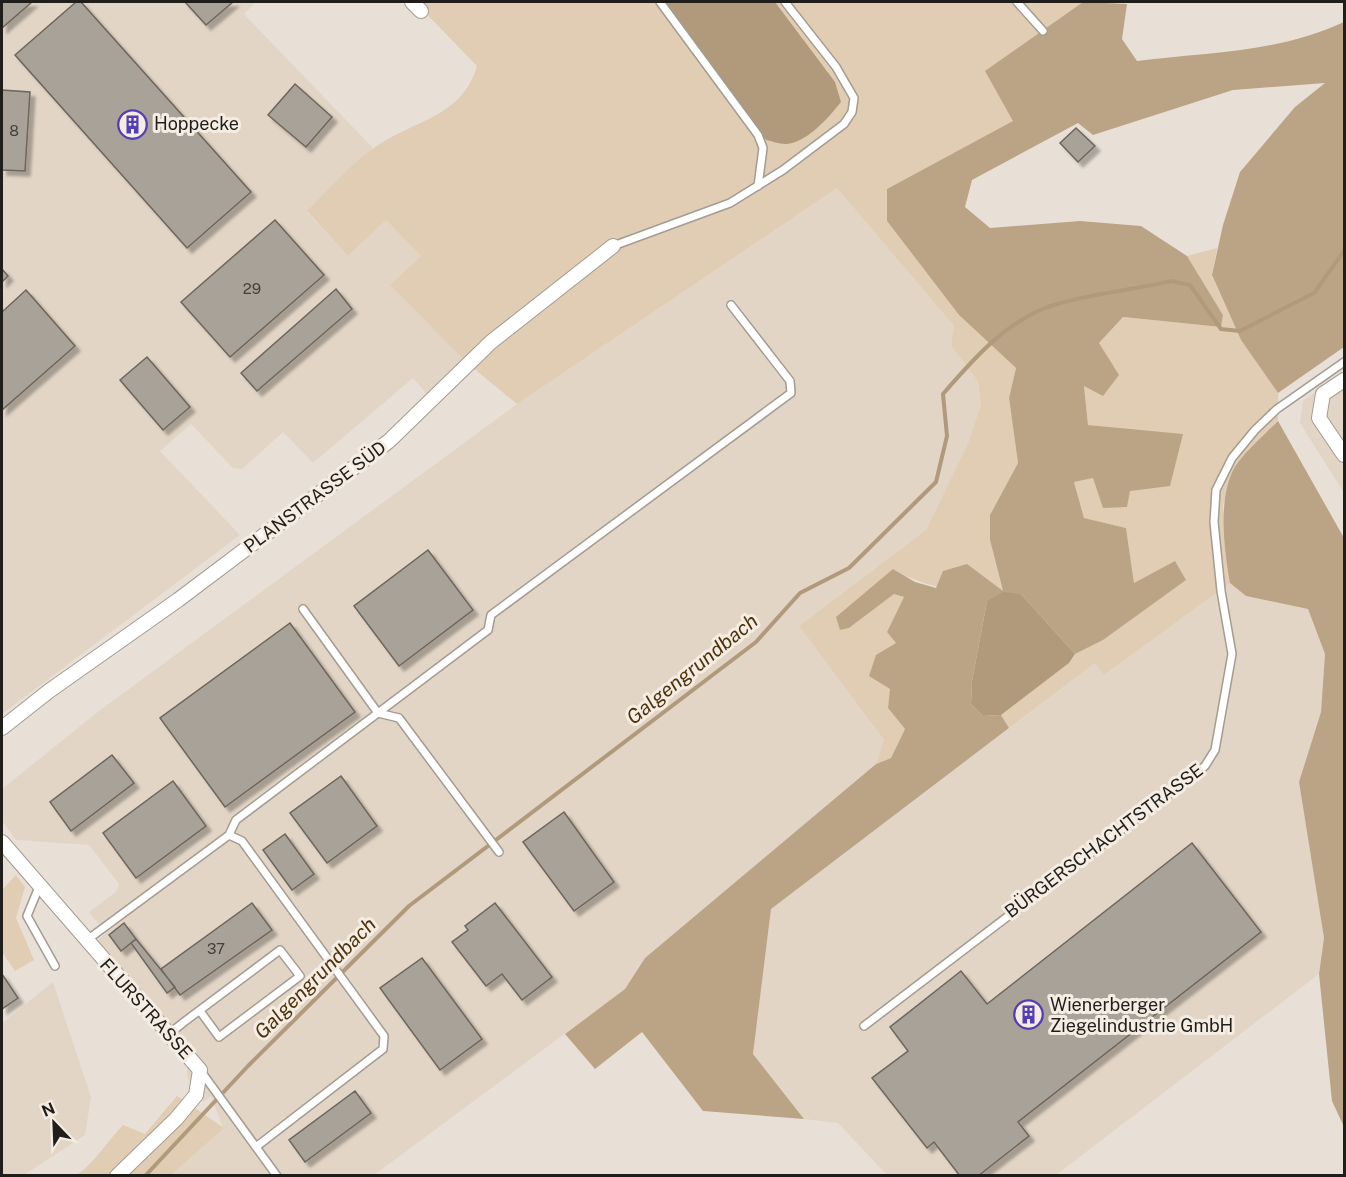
<svg xmlns="http://www.w3.org/2000/svg" width="1346" height="1177" viewBox="0 0 1346 1177" font-family="'Public Sans',sans-serif">
<style>
.built{fill:#e2d5c5}
.green{fill:#e0cdb3}
.forest{fill:#bba485}
.water{fill:#b19a7c}
.lines{fill:none;stroke-linecap:round;stroke-linejoin:round}
.stream{stroke:#b19a7c;stroke-width:4}
.building{fill:#a9a298;stroke:#6d665d;stroke-width:1.5;filter:url(#shadow)}
.lane-casing{stroke:#a39c92;stroke-width:10}
.street-casing{stroke:#a39c92;stroke-width:16}
.lane{stroke:#fff;stroke-width:7}
.street{stroke:#fff;stroke-width:14}
.labels{text-anchor:middle;stroke-width:6;stroke-linejoin:round;paint-order:stroke}
.number-label{font-size:15px;fill:#423f3a}
.poi-label{font-size:18px;fill:#201e1a;stroke:#f5ede3;text-anchor:start}
.street-label{font-size:18px;fill:#201e1a;stroke:#f5ede3}
.water-label{font-size:20px;font-style:italic;fill:#4c330b;stroke:#f5ede3}
</style>
<defs>
<filter id="shadow"><feDropShadow dx="5" dy="5" stdDeviation="1.5" flood-color="#0004"/></filter>
</defs>
<rect width="100%" height="100%" fill="#e8e0d6"/>
<path class="built" d="M 2,2 L 256,2 L 244,14 L 373,148 L 307,212 L 348,256 L 386,220 L 421,256 L 391,285 L 467,363 L 427,394 L 413,378 L 313,463 L 283,432 L 242,469 L 233,468 L 191,424 L 160,451 L 240,535 L 2,714 Z
M 837,188 L 954,326 L 951,346 L 978,381 L 981,404 L 969,441 L 926,530 L 799,626 L 884,740 L 876,764 L 645,958 L 625,989 L 374,1175 L 171,1175 L 223,1128 L 211,1096 L 203,1102 L 187,1077 L 187,1064 L 87,950 L 106,933 L 89,912 L 116,892 L 119,884 L 89,845 L 16,840 L 2,821 L 2,789 L 99,711 L 517,404 Z
M 1344,372 L 1344,493 L 1300,423 L 1303,401 Z
M 1230,583 L 1246,596 L 1308,609 L 1325,654 L 1321,712 L 1299,782 L 1324,938 L 1319,974 L 1056,1175 L 887,1175 L 838,1123 L 804,1119 L 753,1054 L 771,909 L 1095,663 L 1104,675 Z
M 53,982 L 91,1097 L 85,1135 L 24,1175 L 2,1175 L 2,1023 Z"/>
<path class="green" d="M 415,2 L 1083,2 L 986,71 L 1014,121 L 887,189 L 887,221 L 959,315 L 1016,368 L 1009,398 L 1018,463 L 990,515 L 990,540 L 1003,592 C 961,590 930,591 893,569 L 849,628 L 894,594 L 904,597 L 887,632 L 896,642 L 888,708 L 905,729 L 891,758 L 876,764 L 884,740 L 799,626 L 926,530 L 969,441 L 981,404 L 978,381 L 951,346 L 954,326 L 837,188 L 517,404 L 467,363 L 390,285 L 421,256 L 386,220 L 348,256 L 307,211 C 328,191 349,165 374,148 C 413,120 462,118 477,66 Z
M 1217,248 L 1212,276 L 1241,340 L 1278,393 L 1278,421 L 1237,463 L 1223,505 L 1230,583 L 1104,675 L 1095,663 L 1009,728 L 1001,715 L 1069,663 L 1075,654 L 1103,640 L 1185,580 L 1175,562 L 1134,583 L 1126,528 L 1084,518 L 1074,482 L 1093,478 L 1123,429 L 1088,425 L 1084,385 L 1099,343 L 1123,317 L 1221,327 L 1223,315 L 1187,256 Z
M 16,875 L 25,887 L 16,918 L 34,960 L 15,971 L 2,952 L 2,890 Z
M 177,1096 L 224,1128 L 171,1175 L 74,1176 C 89,1170 110,1138 123,1125 L 145,1134 Z"/>
<path class="forest" d="M 1083,2 L 1127,4 L 1122,39 L 1137,61 C 1209,52 1277,53 1344,22 L 1344,347 L 1278,393 L 1241,340 L 1212,275 L 1223,225 L 1240,172 L 1295,107 L 1325,83 L 1233,90 L 1093,135 L 1078,123 L 972,180 L 965,207 L 990,228 L 1080,221 L 1141,226 L 1187,256 L 1223,315 L 1221,327 L 1123,317 L 1099,343 L 1119,375 L 1103,396 L 1084,386 L 1088,425 L 1183,434 L 1170,486 L 1130,491 L 1127,507 L 1103,508 L 1093,478 L 1074,482 L 1084,518 L 1126,528 L 1134,583 L 1175,561 L 1186,580 L 1103,640 L 1075,654 L 1021,594 L 987,601 L 972,681 L 971,704 L 983,716 L 1001,715 L 1009,728 L 771,909 L 753,1054 L 804,1119 L 703,1111 L 642,1032 L 595,1069 L 565,1034 L 625,989 L 645,958 L 876,764 L 891,758 L 905,729 L 888,708 L 890,689 L 869,676 L 876,655 L 896,643 L 887,632 L 904,597 L 894,594 L 849,628 L 840,630 L 836,617 L 893,569 L 915,582 L 936,588 L 943,571 L 967,564 L 1003,591 L 990,540 L 990,515 L 1018,463 L 1009,398 L 1016,368 L 959,315 L 887,221 L 887,189 L 1013,121 L 985,71 Z
M 1278,421 L 1344,538 L 1344,1127 L 1332,1101 L 1319,974 L 1324,938 L 1299,782 L 1321,712 L 1325,654 L 1308,609 L 1246,596 L 1230,583 C 1224,549 1216,490 1239,461 C 1250,447 1265,434 1278,421 Z"/>
<path class="water" d="M 665,2 L 775,2 L 835,82 L 841,102 C 829,117 806,144 785,144 C 779,144 772,141 766,140 Z
M 1003,592 L 1021,594 L 1075,654 L 1069,663 L 1001,715 L 983,716 L 971,704 L 972,681 L 987,601 Z"/>
<g class="lines">
<path class="stream" d="M 145,1176 L 248,1066 L 409,906 L 756,642 L 800,593 L 849,568 L 936,482 L 947,436 L 943,394 C 975,357 1009,318 1057,304 C 1094,293 1134,290 1171,281 L 1190,285 L 1221,329 L 1240,331 L 1314,293 L 1344,251"/>
</g>
<path class="building" d="M 2,2 L 32,2 L 2,28 Z
M 76,2 L 81,2 L 251,192 L 187,248 L 15,55 Z
M 185,2 L 233,2 L 206,25 Z
M 295,84 L 332,117 L 306,147 L 268,115 Z
M 2,90 L 30,92 L 25,171 L 2,170 Z
M 1076,128 L 1095,146 L 1078,162 L 1060,143 Z
M 275,220 L 324,275 L 230,357 L 181,302 Z
M 2,269 L 8,276 L 2,282 Z
M 336,289 L 352,309 L 257,391 L 241,373 Z
M 26,290 L 75,346 L 2,410 L 2,312 Z
M 147,357 L 190,407 L 163,430 L 120,380 Z
M 428,550 L 473,610 L 399,666 L 354,606 Z
M 290,623 L 355,712 L 225,807 L 160,718 Z
M 112,755 L 134,783 L 71,831 L 50,802 Z
M 341,776 L 377,826 L 327,863 L 290,813 Z
M 173,781 L 206,826 L 136,878 L 103,833 Z
M 564,812 L 614,882 L 574,911 L 523,842 Z
M 285,834 L 314,874 L 292,890 L 263,850 Z
M 1192,843 L 1261,932 L 1018,1122 L 1029,1136 L 978,1176 L 960,1176 L 934,1142 L 927,1148 L 872,1078 L 908,1051 L 890,1027 L 961,971 L 987,1004 Z
M 252,903 L 272,930 L 180,995 L 161,969 Z
M 495,903 L 552,977 L 522,1000 L 502,974 L 486,986 L 452,942 L 468,930 L 465,926 Z
M 124,923 L 136,939 L 121,951 L 109,935 Z
M 136,939 L 175,987 L 167,993 L 131,943 Z
M 422,958 L 482,1039 L 440,1070 L 380,988 Z
M 2,974 L 18,998 L 2,1009 Z
M 355,1091 L 371,1113 L 305,1162 L 289,1140 Z"/>
<g class="lines">
<defs>
<path id="lane" d="M 660,2 L 758,135 L 763,148 L 758,186
M 1017,2 L 1043,31
M 613,246 L 730,203 L 783,170 L 844,124 L 852,112 L 854,98 L 836,67 L 785,2
M 303,609 L 378,713 L 399,718 L 499,852
M 229,835 L 242,841 L 384,1036 L 383,1049 L 256,1147
M 39,887 L 27,916 L 55,966
M 87,940 L 229,835 L 236,820 L 488,630 L 491,615 L 791,393 L 790,381 L 731,305
M 864,1026 L 1205,766 L 1215,750 L 1232,654 L 1221,591 L 1214,522 L 1216,490 L 1232,458 L 1255,430 L 1277,409 L 1344,362
M 169,1034 L 184,1022 L 280,950 L 300,976 L 219,1037 L 200,1011
M 200,1070 L 277,1176"/>
<path id="street" d="M 412,2 L 421,11
M 1344,380 L 1323,394 L 1319,418 L 1344,455
M 2,728 L 49,691 L 178,600 L 389,441 L 491,342 L 613,246
M 2,842 L 200,1070 L 196,1095 L 176,1119 L 117,1176"/>
</defs>
<use href="#lane" class="lane-casing"/>
<use href="#street" class="street-casing"/>
<use href="#lane" class="lane"/>
<use href="#street" class="street"/>
</g>
<defs>
<symbol id="building-ring" viewBox="-11 -11 22 22"><circle r="9.5" fill="#f5ede3" stroke="#523eb6" stroke-width="1.5"/><path d="M-4-6H4V6H1V3H-1V6H-4ZM-2.5-4.3h1.7v1.8h-1.7ZM.8-4.3h1.7v1.8H.8ZM-2.5-1h1.7V.8h-1.7ZM.8-1h1.7V.8H.8Z" fill="#523eb6"/></symbol>
</defs>
<g fill-rule="evenodd">
<use href="#building-ring" x="116" y="108" width="33" height="33"/>
<use href="#building-ring" x="1012" y="998" width="33" height="33"/>
</g>
<g class="labels">
<g class="number-label">
<text x="14" y="136">8</text>
<text x="252" y="294">29</text>
<text x="216" y="954">37</text>
</g>
<g class="poi-label">
<text x="154" y="130">Hoppecke</text>
<text x="1050" y="1011">Wienerberger<tspan x="1050" dy="21">Ziegelindustrie GmbH</tspan></text>
</g>
<g class="street-label">
<text transform="translate(315 497) rotate(-37)" y="6">PLANSTRASSE SÜD</text>
<text transform="translate(1104 841) rotate(-37)" y="6">BÜRGERSCHACHTSTRASSE</text>
<text transform="translate(146 1009) rotate(48)" y="6">FLURSTRASSE</text>
</g>
<g class="water-label">
<text transform="translate(692 669) rotate(-39)" y="7">Galgengrundbach</text>
<text transform="translate(315 978) rotate(-45)" y="7">Galgengrundbach</text>
</g>
</g>
<rect width="1346" height="1177" fill="none" stroke="#201e1a" stroke-width="6"/>
<g transform="translate(54 1123) rotate(337)" stroke="#f5ede3" stroke-width="4.5" paint-order="stroke">
<path d="M0-4.5L10 22L0 15L-10 22Z" fill="#201e1a"/>
<text y="-9" font-size="16" font-weight="bold" text-anchor="middle" fill="#201e1a">N</text>
</g>
</svg>
